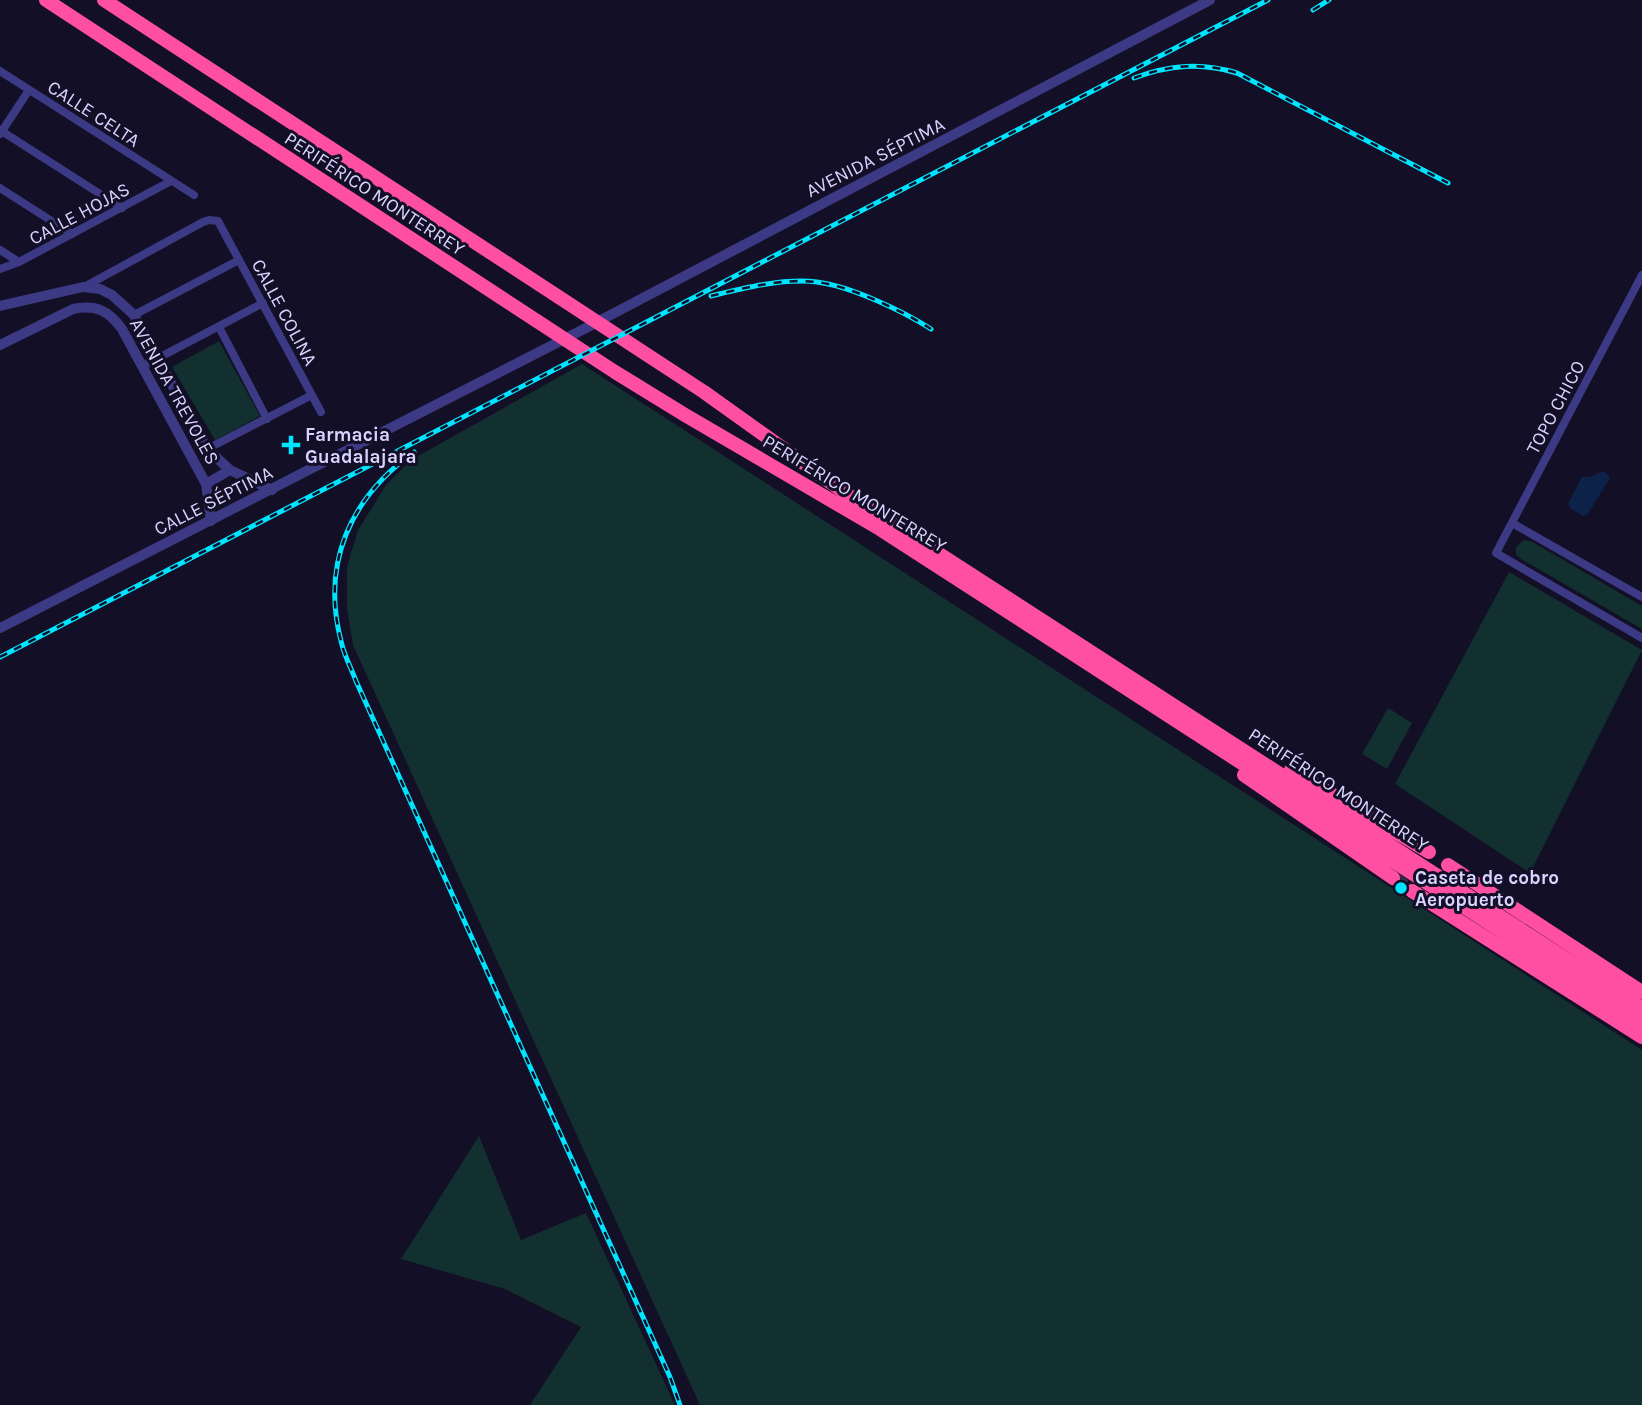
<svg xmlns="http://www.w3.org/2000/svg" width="1642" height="1405" viewBox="0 0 1642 1405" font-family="Karla,sans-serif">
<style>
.green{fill:#12302f}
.water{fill:#0c2248}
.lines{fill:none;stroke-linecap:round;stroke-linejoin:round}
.motorway-tunnel{stroke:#312d47;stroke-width:14;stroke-dasharray:14 7;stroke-linecap:butt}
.minor{stroke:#3d3a85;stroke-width:8}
.tertiary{stroke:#3d3a85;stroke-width:10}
.motorway{stroke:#ff4fa3;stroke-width:14}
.rail-casing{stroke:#00e5ff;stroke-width:5}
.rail{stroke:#130f26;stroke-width:2.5;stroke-dasharray:8;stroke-linecap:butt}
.poi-dot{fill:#00e5ff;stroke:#130f26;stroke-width:2.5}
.labels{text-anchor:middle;stroke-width:6;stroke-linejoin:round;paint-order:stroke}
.street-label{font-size:19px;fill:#d9d4ff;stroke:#130f26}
.poi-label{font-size:19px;font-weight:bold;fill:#d9d4ff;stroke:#130f26;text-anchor:start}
</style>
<rect width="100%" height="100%" fill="#130f26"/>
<path class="green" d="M 219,341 L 260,416 L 215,440 L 172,367 Z
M 582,364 L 1642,1050 L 1642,1405 L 700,1405 L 353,645 L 347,608 L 347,567 L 358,530 L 386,485 L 411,460 Z
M 1524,540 L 1531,541 L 1642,606 L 1642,629 L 1521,559 L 1516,554 L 1516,547 Z
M 1509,572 L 1642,650 L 1530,873 L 1395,784 Z
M 1388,708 L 1412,723 L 1387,769 L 1362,754 Z
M 479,1136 L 521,1240 L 586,1213 L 675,1405 L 530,1405 L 581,1327 L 505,1289 L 401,1259 Z"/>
<path class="water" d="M 1603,471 L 1609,475 L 1609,480 L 1587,515 L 1583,516 L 1570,508 L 1568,504 L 1582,477 L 1590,477 Z"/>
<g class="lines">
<path class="motorway-tunnel" d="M 1393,878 L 1412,891"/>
<path class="minor" d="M 0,71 L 194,195
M 0,130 L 122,208
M 0,134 L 29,90
M 0,188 L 72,234
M 0,250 L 19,262
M 0,269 L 19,262 L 171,181
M 1642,275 L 1496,553 L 1642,638
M 84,287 L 203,222 L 209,220 L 218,221 L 321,412
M 134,315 L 239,260
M 219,327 L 267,419
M 143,366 L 263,303
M 207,449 L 312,395
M 1512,523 L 1642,597"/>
<path class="tertiary" d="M 0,306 L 83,287 L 100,289 L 112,295 L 134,315 L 207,449 L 230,470 L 272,490
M 0,345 L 73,309 C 96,304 109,311 122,329 L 206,484 L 211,521
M 206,484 L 230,470
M 0,628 L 582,330 L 1210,0"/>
<path class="motorway" d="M 46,0 L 615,372 L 685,415 L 880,529 L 1642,1022
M 104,0 L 704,392 L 851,497 L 1642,1008
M 1291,770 L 1429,852
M 1244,775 L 1393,878
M 1448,865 L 1642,992
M 1412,891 L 1642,1037"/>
<defs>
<path id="rail" d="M 1313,10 L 1329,0
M 1134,78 C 1169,65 1201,62 1237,73 L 1448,183
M 711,296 C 743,288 784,278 817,282 C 850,286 903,311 931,329
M 414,452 C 350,498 321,563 341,641 C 344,655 351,668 356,681 L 670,1377 L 680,1405
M 0,657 L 1268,0"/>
</defs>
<use href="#rail" class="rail-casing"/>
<use href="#rail" class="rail"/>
</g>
<g class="poi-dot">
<path d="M287.5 434.5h7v7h7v7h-7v7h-7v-7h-7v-7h7z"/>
<circle cx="1401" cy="888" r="7"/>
</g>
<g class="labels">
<g class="street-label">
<text transform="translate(94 113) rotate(33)" y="7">CALLE CELTA</text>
<text transform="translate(875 157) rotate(-27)" y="7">AVENIDA SÉPTIMA</text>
<text transform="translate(375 193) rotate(33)" y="7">PERIFÉRICO MONTERREY</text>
<text transform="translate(79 213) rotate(-28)" y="7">CALLE HOJAS</text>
<text transform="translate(285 312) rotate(62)" y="7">CALLE COLINA</text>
<text transform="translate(175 391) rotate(61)" y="7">AVENIDA TREVOLES</text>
<text transform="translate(1555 407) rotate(-62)" y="7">TOPO CHICO</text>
<text transform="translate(855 493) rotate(31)" y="7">PERIFÉRICO MONTERREY</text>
<text transform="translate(213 500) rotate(-27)" y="7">CALLE SÉPTIMA</text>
<text transform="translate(1339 789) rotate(33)" y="7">PERIFÉRICO MONTERREY</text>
</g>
<g class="poi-label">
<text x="305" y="441">Farmacia<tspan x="305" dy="22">Guadalajara</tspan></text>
<text x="1415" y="884">Caseta de cobro<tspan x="1415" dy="22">Aeropuerto</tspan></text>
</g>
</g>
</svg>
